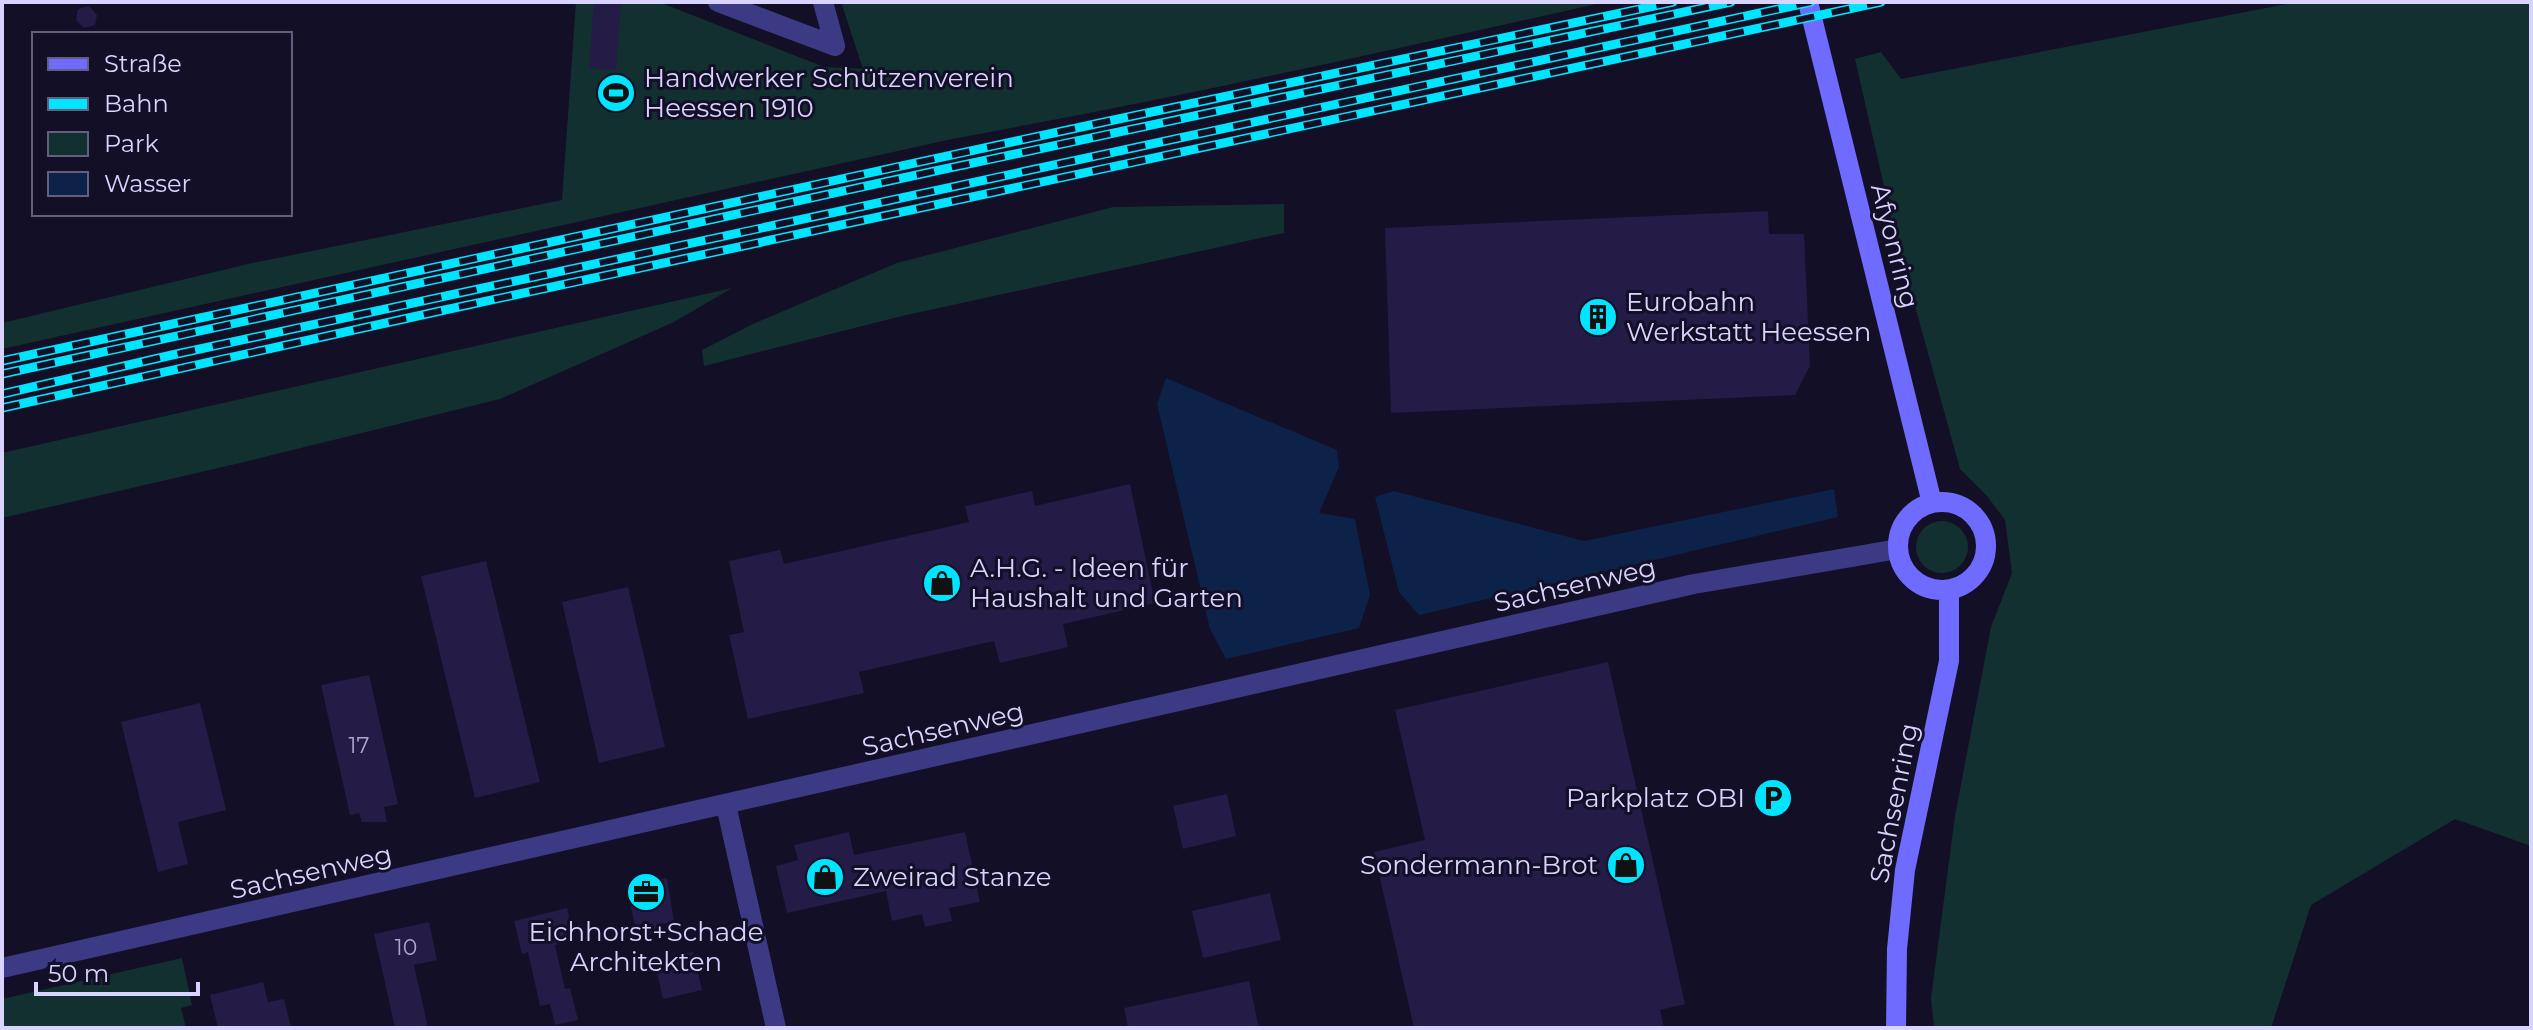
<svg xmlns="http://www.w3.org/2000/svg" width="2533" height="1030" viewBox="0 0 2533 1030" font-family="Montserrat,sans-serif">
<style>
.green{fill:#12302f}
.water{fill:#0c2248}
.building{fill:#241b47}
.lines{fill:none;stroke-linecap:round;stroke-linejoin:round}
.street{stroke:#3d3a85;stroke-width:20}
.secondary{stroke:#6f6bff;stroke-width:20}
.rail-casing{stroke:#00e5ff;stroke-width:9}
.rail{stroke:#130f26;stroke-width:6;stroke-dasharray:18;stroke-linecap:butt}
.labels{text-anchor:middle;stroke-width:6;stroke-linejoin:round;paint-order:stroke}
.number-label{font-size:22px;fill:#aca6d1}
.poi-label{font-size:26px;fill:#d9d4ff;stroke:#130f26;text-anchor:start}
.street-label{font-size:26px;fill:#d9d4ff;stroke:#130f26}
</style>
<rect width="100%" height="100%" fill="#130f26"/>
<path class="green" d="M 576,2 L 659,2 L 824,67 L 863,69 L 841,2 L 1605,2 C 1388,51 1172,99 952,139 L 2,349 L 2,323 L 248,264 L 562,200 Z
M 2297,2 L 2531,2 L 2531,846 L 2455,819 L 2311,905 L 2271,1028 L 1934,1028 L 1931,998 L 1955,816 L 1991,627 L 2012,573 L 2005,520 L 1987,496 L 1960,469 L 1894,230 L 1855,59 L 1881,52 L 1901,79 Z
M 1284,204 L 1284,233 L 902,316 L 704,366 L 702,350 L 755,323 L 897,263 L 1113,207 Z
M 732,288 L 674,322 L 500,399 L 240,463 L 2,518 L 2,453 Z
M1916 547a26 26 0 1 1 52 0a26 26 0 1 1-52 0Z
M 182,958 L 192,1005 L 181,1008 L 186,1028 L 2,1028 L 2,999 Z"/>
<path class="water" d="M 1166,378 L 1337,450 L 1339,467 L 1319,513 L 1355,519 L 1370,595 L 1359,628 L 1226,659 L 1210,629 L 1157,404 Z
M 1834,489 L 1838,517 L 1419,615 L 1399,592 L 1375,497 L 1394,491 L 1584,541 Z"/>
<path class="building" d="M 594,2 L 621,2 L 616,70 L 589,68 Z
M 89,6 L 97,15 L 95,25 L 84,28 L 76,20 L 78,9 Z
M 1768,211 L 1769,234 L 1804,234 L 1810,366 L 1795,395 L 1391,413 L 1385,228 Z
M 1130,484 L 1155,603 L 1063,624 L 1068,647 L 1000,663 L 994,641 L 859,672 L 864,693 L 748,719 L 729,635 L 744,632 L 729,561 L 780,550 L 784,564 L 969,522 L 965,506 L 1032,491 L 1035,506 Z
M 486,561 L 540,782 L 475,798 L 421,576 Z
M 628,587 L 665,747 L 599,763 L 562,602 Z
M 1608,662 L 1685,1004 L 1660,1010 L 1664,1028 L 1414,1028 L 1374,852 L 1425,840 L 1395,710 Z
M 369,675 L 398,804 L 384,807 L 387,822 L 362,822 L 359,813 L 350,815 L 321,685 Z
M 200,703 L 226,810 L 178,822 L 188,864 L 158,872 L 121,722 Z
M 1227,794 L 1236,836 L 1183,849 L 1173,806 Z
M 849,832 L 854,855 L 965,832 L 980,902 L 949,908 L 952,921 L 925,927 L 922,914 L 892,921 L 886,891 L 787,913 L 776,866 L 798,860 L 794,845 Z
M 651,871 L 653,881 L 667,878 L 674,922 L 661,924 L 662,932 L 641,937 L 636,930 L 626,885 Z
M 1270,893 L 1281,940 L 1203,958 L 1192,911 Z
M 567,908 L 574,941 L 555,945 L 565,989 L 570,988 L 578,1020 L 555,1025 L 550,1004 L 540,1006 L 528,952 L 522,954 L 514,921 Z
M 429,922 L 437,960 L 414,965 L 428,1028 L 395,1028 L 374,934 Z
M 693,952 L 702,990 L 663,999 L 654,960 Z
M 1249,981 L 1259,1028 L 1128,1028 L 1124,1008 Z
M 263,982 L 268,1002 L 284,999 L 291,1028 L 218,1028 L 210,995 Z"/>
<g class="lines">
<path class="street" d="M 718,2 L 835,46
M 823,2 L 835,46
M 726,805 L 776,1028
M 2,968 L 1694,584 L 1898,549"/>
<path class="secondary" d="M 1808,2 L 1932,503
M1898 546a44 44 0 1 1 88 0a44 44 0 1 1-88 0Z
M 1896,1028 L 1897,949 L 1905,870 L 1949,661 L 1949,590"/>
<defs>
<path id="rail" d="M 2,361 L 1109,121 L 1673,2
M 2,374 L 935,171 L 1731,2
M 2,394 L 172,355 L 1811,2
M 2,408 L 440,311 L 1881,2"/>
</defs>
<use href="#rail" class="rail-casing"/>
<use href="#rail" class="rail"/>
</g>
<defs>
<symbol id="stadium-disc" viewBox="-11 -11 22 22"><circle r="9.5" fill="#00e5ff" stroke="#130f26"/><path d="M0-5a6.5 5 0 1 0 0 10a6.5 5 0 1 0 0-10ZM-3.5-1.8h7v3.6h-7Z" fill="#111"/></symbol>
<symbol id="building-disc" viewBox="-11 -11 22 22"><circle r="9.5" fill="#00e5ff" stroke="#130f26"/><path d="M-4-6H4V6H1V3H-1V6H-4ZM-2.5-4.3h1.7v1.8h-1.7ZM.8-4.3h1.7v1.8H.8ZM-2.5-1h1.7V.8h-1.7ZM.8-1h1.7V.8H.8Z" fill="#111"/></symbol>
<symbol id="shop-disc" viewBox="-11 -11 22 22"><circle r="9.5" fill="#00e5ff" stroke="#130f26"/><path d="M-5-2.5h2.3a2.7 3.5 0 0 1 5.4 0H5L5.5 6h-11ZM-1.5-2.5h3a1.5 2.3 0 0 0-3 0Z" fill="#111"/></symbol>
<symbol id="parking-disc" viewBox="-11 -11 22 22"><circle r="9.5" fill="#00e5ff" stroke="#130f26"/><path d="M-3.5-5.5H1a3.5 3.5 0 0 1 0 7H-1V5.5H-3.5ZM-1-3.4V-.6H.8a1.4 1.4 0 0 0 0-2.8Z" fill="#111"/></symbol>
<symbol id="office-disc" viewBox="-11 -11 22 22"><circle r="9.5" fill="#00e5ff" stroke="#130f26"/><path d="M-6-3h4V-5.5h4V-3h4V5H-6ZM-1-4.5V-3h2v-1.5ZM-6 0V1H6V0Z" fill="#111"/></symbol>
</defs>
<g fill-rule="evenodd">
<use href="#stadium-disc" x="594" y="71" width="44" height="44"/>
<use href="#building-disc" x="1576" y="295" width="44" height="44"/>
<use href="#shop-disc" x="920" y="561" width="44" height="44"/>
<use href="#parking-disc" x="1751" y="776" width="44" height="44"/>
<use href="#shop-disc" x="1604" y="843" width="44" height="44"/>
<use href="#shop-disc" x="803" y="855" width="44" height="44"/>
<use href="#office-disc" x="624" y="870" width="44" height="44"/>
</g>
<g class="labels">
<g class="number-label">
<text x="359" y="753">17</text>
<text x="406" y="955">10</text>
</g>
<g class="poi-label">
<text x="644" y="87">Handwerker Schützenverein<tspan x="644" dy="30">Heessen 1910</tspan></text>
<text x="1626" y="311">Eurobahn<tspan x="1626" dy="30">Werkstatt Heessen</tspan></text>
<text x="970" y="577">A.H.G. - Ideen für<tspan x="970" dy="30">Haushalt und Garten</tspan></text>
<text x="1745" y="807" text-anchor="end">Parkplatz OBI</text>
<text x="1598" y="874" text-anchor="end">Sondermann-Brot</text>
<text x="853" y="886">Zweirad Stanze</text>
<text x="646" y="941" text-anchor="middle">Eichhorst+Schade<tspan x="646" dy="30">Architekten</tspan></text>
</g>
<g class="street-label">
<text transform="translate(1895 246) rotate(76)" y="9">Afyonring</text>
<text transform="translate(1575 585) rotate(-13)" y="9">Sachsenweg</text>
<text transform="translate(943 729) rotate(-13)" y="9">Sachsenweg</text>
<text transform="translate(1894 803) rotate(-79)" y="9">Sachsenring</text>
<text transform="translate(311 872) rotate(-13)" y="9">Sachsenweg</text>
</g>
</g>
<rect width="2533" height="1030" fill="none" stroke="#d9d4ff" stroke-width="8"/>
<rect x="32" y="32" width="260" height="184" fill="#130f26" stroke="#625e7d" stroke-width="2"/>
<rect x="48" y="58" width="40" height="12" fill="#6f6bff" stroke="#625e7d" stroke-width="2"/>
<text x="104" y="72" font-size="24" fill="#d9d4ff">Straße</text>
<rect x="48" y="98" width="40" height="12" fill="#00e5ff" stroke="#625e7d" stroke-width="2"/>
<text x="104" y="112" font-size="24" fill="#d9d4ff">Bahn</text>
<rect x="48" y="132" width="40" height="24" fill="#12302f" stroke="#625e7d" stroke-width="2"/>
<text x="104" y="152" font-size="24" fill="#d9d4ff">Park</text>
<rect x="48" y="172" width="40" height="24" fill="#0c2248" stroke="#625e7d" stroke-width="2"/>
<text x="104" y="192" font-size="24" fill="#d9d4ff">Wasser</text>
<path d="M36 982v12h162v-12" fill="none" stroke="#d9d4ff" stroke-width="4"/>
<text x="48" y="982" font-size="24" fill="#d9d4ff" stroke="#130f26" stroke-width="6" paint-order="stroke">50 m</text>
</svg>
